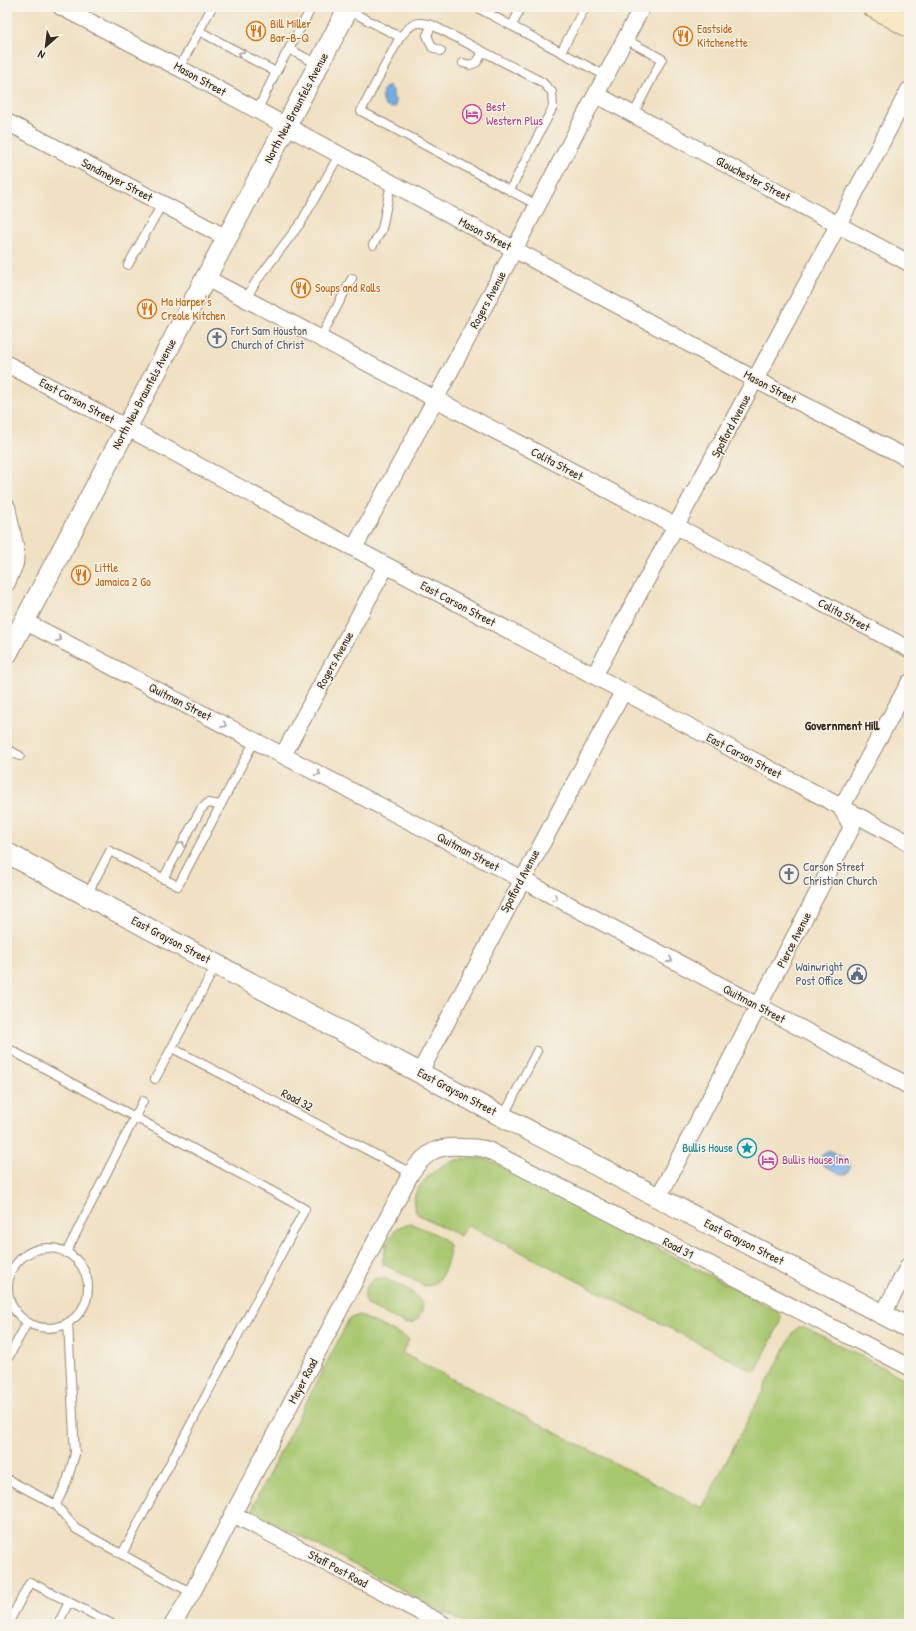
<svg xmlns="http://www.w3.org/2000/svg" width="916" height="1631" viewBox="0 0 916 1631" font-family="'Patrick Hand',sans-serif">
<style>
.green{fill:#a8c870;stroke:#727947}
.water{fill:#72ace2;stroke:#566b80}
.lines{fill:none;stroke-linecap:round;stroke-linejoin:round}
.service-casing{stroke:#968670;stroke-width:10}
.minor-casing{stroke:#968670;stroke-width:18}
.tertiary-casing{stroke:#968670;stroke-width:22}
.secondary-casing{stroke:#968670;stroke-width:24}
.service{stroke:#fff;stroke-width:8}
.minor{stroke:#fff;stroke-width:16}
.tertiary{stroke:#fff;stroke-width:20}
.secondary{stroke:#f7e9c3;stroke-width:22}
.oneway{stroke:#a79f9a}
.labels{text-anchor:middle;stroke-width:3;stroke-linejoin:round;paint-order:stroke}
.food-label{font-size:12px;fill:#c56008;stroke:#f7f3e8;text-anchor:start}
.street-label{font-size:12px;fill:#3b2a1e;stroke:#f7f3e8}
.hotel-label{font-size:12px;fill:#b23c85;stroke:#f7f3e8;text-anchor:start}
.worship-label{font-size:12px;fill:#5b616d;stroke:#f7f3e8;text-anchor:start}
.service-label{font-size:12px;fill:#4e5e75;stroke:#f7f3e8;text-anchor:end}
.culture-label{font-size:12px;fill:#0d838f;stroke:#f7f3e8;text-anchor:end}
.neighbourhood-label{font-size:13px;font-weight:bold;fill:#3b2a1e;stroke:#f7f3e8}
</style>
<rect width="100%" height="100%" fill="#f7f3e8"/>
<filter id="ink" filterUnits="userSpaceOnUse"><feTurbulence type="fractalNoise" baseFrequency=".025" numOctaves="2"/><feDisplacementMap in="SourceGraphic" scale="8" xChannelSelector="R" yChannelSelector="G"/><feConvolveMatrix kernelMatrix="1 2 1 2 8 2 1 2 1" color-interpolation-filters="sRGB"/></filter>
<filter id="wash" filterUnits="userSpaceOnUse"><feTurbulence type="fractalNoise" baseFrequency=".012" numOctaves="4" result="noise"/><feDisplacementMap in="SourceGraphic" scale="16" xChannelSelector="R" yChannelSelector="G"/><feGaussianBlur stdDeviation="0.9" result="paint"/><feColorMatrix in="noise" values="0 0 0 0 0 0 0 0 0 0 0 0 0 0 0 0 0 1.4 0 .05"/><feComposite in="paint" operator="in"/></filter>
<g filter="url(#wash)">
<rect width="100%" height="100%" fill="#f0e1c3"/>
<path class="green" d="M 485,1158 L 777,1311 L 781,1317 L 779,1325 L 755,1372 L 468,1225 L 460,1236 L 417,1214 C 404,1193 434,1167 453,1161 C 462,1158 475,1159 485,1158 Z
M 412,1224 C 422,1229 441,1234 448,1244 C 453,1253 444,1274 437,1282 C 433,1286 428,1286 423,1285 L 383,1264 C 382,1253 390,1233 399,1227 C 403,1225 408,1225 412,1224 Z
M 377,1278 L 384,1278 C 401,1286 439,1299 414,1323 L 406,1324 L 368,1305 C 361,1294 366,1283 377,1278 Z
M 359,1315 L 409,1339 L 402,1353 L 702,1508 L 793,1333 L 798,1327 L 805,1327 L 909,1381 L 909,1624 L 466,1624 L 253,1511 L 254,1503 L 341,1335 L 349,1319 Z"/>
<path class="water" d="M 389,86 L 393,90 L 393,97 L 396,101 L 395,107 L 392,108 L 385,106 L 382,98 L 383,90 Z
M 829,1150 L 849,1161 L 850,1168 L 846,1174 L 841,1174 L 822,1165 L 821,1156 Z"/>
</g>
<g filter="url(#ink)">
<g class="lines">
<defs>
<path id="service" d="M 476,7 L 606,76
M 348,10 L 400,37 L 361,111 L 537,205
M 432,25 L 427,35 L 432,47 L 441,51
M 512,26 L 521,7
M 199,31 L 276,72
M 400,37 C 412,24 414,20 432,25 L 542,82 L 552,92 L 553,107 L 510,190
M 625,39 L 662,59 L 633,115
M 289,49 L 319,65
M 561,52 L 585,7
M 463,63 L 470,65 L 477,62 L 483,52
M 179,68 L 212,7
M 257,111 L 276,72 L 312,7
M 373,245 L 382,229 L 391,183
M 128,265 L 162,204
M 246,299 L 255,283 L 302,221 L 339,155
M 320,339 L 352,278
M 7,749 L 20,756
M 163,879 L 201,809 L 208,803 L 221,805
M 87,895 L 110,851 L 178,886 L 255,740
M 7,1048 L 305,1209 L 122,1554
M 172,1048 L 411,1173
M 155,1079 L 216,965
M 503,1117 L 537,1051
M8 1288a40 40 0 1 1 80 0a40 40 0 1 1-80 0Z
M 66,1253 L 143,1101
M 7,1360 L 27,1323
M 7,1479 L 56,1505 L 76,1529 L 192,1593
M 56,1505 L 67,1481 L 75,1454 L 68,1323
M 8,1624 L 30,1582 L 112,1624
M 58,1624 L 69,1602"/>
<path id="minor" d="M 61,7 L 179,68 L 756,380 L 909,459
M 597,95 L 909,263
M 7,122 L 227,238
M 206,278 L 909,649
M 7,364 L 909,843
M 7,507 L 16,550 L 15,564 L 7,583
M 354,548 L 435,400 L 642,7
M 24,621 L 521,879 L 909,1086
M 594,676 C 700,481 807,287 909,90
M 283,755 L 386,566
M 420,1072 L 623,692
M 658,1198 L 852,827 L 841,808 L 909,683
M 883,1314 L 909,1265
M 233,1514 L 443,1624
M 173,1624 L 192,1593 L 411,1173 C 426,1152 437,1145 463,1147 C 472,1147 480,1147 488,1150 L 909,1367"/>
<path id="tertiary" d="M 7,654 L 349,7
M 7,853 L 480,1105 L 909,1328"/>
<path id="secondary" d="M 874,7 L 909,26"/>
</defs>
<use href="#service" class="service-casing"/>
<use href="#minor" class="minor-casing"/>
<use href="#tertiary" class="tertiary-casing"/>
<use href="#secondary" class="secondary-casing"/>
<use href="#service" class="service"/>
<use href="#minor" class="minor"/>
<use href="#tertiary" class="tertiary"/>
<use href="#secondary" class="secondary"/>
</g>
<defs><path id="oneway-chevron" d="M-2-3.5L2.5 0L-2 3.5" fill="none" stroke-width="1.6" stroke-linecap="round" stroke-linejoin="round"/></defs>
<g class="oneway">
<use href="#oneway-chevron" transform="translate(241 54) rotate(-152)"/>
<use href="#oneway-chevron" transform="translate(59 639) rotate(27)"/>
<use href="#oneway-chevron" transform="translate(224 725) rotate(27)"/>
<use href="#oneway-chevron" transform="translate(318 773) rotate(28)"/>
<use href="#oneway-chevron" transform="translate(182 844) rotate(-61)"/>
<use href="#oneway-chevron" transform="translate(555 898) rotate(28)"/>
<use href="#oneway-chevron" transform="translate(670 960) rotate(28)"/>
</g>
</g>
<defs>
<symbol id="restaurant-ring" viewBox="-11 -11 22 22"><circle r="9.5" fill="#f7f3e8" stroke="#e8710a" stroke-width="1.5"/><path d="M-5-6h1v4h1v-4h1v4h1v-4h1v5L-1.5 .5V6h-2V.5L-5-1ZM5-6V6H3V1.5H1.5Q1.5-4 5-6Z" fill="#e8710a"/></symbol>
<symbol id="hotel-ring" viewBox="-11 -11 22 22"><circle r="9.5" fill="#f7f3e8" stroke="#d1479c" stroke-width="1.5"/><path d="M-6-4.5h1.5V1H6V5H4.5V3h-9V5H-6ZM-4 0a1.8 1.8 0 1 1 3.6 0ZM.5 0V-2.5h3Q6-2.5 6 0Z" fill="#d1479c"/></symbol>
<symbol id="church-ring" viewBox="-11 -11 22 22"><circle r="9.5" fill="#f7f3e8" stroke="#6b7280" stroke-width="1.5"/><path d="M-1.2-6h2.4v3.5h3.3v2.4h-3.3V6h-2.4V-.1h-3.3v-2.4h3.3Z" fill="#6b7280"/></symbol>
<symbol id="civic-ring" viewBox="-11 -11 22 22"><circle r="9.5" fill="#f7f3e8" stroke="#5c6f8a" stroke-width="1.5"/><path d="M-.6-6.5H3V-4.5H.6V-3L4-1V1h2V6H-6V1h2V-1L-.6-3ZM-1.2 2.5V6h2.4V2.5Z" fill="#5c6f8a"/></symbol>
<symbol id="sight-ring" viewBox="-11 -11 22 22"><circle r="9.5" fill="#f7f3e8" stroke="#0f9aa8" stroke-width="1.5"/><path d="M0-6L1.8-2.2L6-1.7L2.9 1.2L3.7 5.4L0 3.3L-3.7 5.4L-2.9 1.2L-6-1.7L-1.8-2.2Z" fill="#0f9aa8"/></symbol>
</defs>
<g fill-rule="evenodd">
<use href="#restaurant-ring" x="245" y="20" width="22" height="22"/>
<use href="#restaurant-ring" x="672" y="25" width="22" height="22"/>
<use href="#hotel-ring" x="461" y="103" width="22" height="22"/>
<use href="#restaurant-ring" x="290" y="277" width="22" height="22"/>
<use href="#restaurant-ring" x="136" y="298" width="22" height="22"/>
<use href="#church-ring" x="206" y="327" width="22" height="22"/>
<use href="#restaurant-ring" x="70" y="564" width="22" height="22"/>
<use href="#church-ring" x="778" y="863" width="22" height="22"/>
<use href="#civic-ring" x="846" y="963" width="22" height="22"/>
<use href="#sight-ring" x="736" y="1137" width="22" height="22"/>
<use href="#hotel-ring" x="757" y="1149" width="22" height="22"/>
</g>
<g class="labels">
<g class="food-label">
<text x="270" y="28">Bill Miller<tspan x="270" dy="14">Bar-B-Q</tspan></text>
<text x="697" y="33">Eastside<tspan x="697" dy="14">Kitchenette</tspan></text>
<text x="315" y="292">Soups and Rolls</text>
<text x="161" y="306">Ma Harper's<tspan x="161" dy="14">Creole Kitchen</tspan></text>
<text x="95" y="572">Little<tspan x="95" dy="14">Jamaica 2 Go</tspan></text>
</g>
<g class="street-label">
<text transform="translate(200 79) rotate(29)" y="4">Mason Street</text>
<text transform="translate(296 108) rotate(-62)" y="4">North New Braunfels Avenue</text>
<text transform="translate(753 179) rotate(28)" y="4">Glouchester Street</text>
<text transform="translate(117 180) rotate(28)" y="4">Sandmeyer Street</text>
<text transform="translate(485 234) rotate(28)" y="4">Mason Street</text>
<text transform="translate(488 300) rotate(-62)" y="4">Rogers Avenue</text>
<text transform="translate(770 387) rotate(28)" y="4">Mason Street</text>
<text transform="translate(144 394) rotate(-62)" y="4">North New Braunfels Avenue</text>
<text transform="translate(77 401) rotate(28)" y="4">East Carson Street</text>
<text transform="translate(731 426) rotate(-62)" y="4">Spofford Avenue</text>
<text transform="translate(557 464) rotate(28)" y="4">Colita Street</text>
<text transform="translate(458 604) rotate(28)" y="4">East Carson Street</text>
<text transform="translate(844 615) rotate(28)" y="4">Colita Street</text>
<text transform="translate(335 660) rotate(-61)" y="4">Rogers Avenue</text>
<text transform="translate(180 702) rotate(27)" y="4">Quitman Street</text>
<text transform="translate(744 756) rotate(28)" y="4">East Carson Street</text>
<text transform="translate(468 852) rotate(28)" y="4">Quitman Street</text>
<text transform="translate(520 881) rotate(-62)" y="4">Spofford Avenue</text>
<text transform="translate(171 940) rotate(28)" y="4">East Grayson Street</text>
<text transform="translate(794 940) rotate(-63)" y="4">Pierce Avenue</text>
<text transform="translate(754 1004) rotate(28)" y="4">Quitman Street</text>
<text transform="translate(457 1092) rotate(28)" y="4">East Grayson Street</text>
<text transform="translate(297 1100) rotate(28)" y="4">Road 32</text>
<text transform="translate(744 1242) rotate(27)" y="4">East Grayson Street</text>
<text transform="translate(678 1248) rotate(27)" y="4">Road 31</text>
<text transform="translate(303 1381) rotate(-62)" y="4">Meyer Road</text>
<text transform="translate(338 1569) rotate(28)" y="4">Staff Post Road</text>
</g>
<g class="hotel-label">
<text x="486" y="111">Best<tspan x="486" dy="14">Western Plus</tspan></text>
<text x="782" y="1164">Bullis House Inn</text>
</g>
<g class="worship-label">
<text x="231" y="335">Fort Sam Houston<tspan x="231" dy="14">Church of Christ</tspan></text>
<text x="803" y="871">Carson Street<tspan x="803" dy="14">Christian Church</tspan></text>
</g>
<g class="service-label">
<text x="843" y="971">Wainwright<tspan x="843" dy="14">Post Office</tspan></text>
</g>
<g class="culture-label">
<text x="733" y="1152">Bullis House</text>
</g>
<g class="neighbourhood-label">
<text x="842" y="730">Government Hill</text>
</g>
</g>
<rect width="916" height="1631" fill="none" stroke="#f7f3e8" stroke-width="24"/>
<g transform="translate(46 46) rotate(208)" stroke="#f7f3e8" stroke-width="3" paint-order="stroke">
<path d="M0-3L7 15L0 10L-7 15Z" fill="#3b2a1e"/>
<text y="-6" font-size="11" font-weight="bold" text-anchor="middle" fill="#3b2a1e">N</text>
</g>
</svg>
